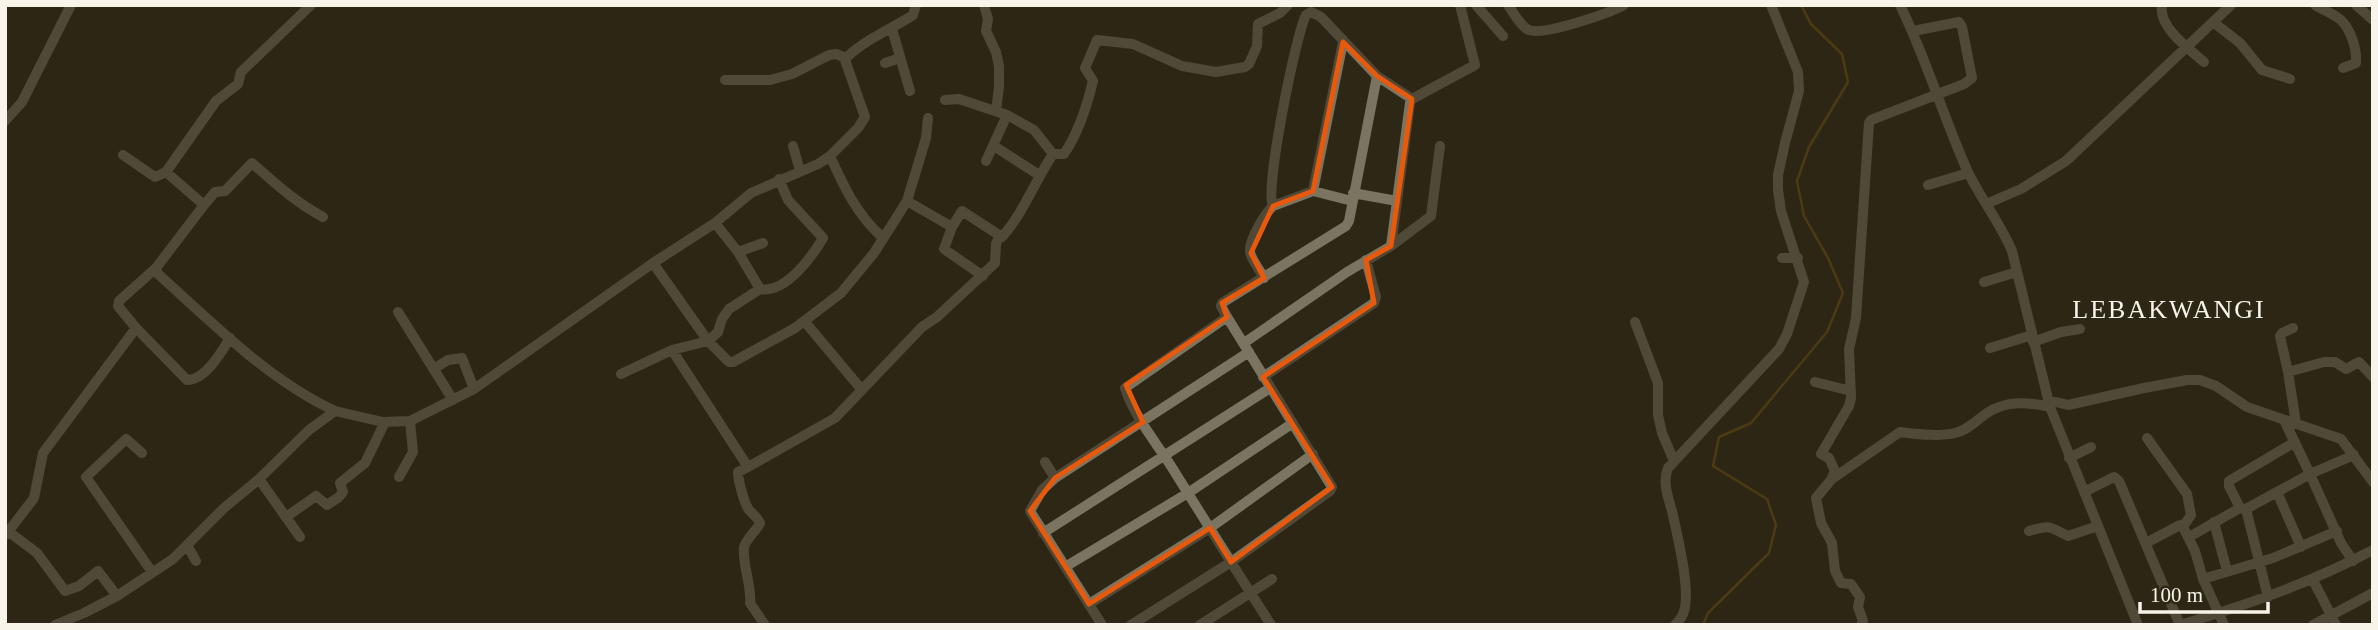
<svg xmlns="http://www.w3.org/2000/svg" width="2378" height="630" viewBox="0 0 2378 630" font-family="Georgia,serif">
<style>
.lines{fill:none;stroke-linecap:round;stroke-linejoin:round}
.stream{stroke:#6d560e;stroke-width:2.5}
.minor{stroke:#7b7461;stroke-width:10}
.marked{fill:none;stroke:#e8590c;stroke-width:5;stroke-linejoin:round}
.labels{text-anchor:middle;stroke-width:6;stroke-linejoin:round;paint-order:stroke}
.quarter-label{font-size:26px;letter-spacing:2px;fill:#f8f4e9;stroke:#2d2716}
</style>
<rect width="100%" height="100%" fill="#2d2716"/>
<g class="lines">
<path class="stream" d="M 1703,625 L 1708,613 L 1769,553 L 1776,525 L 1767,499 L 1713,466 L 1719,437 L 1751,423 L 1827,332 L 1843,293 L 1828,258 L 1804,216 L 1797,181 L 1809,147 L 1848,82 L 1842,54 L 1811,24 L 1801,5"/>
<path class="minor" d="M 984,5 L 988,19 L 986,31 L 996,52 L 999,66 L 999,87 L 996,111
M 1476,5 L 1503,36
M 1508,5 C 1513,12 1521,27 1529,30 C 1543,36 1610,13 1624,5
M 1900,5 C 1926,58 1943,116 1967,170 C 1980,198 2000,222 2012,251 L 2050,407 L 2138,625
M 2162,5 C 2158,27 2189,49 2204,62
M 2315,5 C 2323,10 2334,14 2341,20 C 2351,30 2357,49 2356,63 L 2343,68
M 2356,5 L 2373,20
M 2213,22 L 2240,43 L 2262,70 L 2290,79
M 892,29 L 910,91
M 885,63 L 900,58
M 725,80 L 770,80 L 792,74 L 829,55 L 836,54 L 846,58
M 945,100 L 959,99 L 1007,115 L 986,161
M 5,121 L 22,102 L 71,5
M 793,146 L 800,171
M 994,146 L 1039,175
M 1053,154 L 1064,154 C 1079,132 1087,106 1093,81 L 1085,68 L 1097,40 L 1133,44 L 1182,66 L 1216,72 L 1245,67 L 1249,64 L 1257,46 L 1258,24 L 1280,13 L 1288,5
M 123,155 L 155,177 L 166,172 L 216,101 L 238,84 L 241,72 L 311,5
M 830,156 C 844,187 857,215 883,238
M 166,172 L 204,205 L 156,268 L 158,274 C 213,323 268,380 335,411
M 1928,185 L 1968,173
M 1313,191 L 1343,42
M 1353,193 L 1397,201 L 1410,103 L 1412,99 L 1475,65 L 1460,5
M 907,201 L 926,138 L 928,118
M 1352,201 L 1313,191 L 1273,206 C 1264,191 1296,34 1306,15 L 1311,12 L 1321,17 L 1377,76 L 1412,99
M 1986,204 L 2021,189 L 2066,161 L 2231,5
M 204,205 L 215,192 L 225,191 L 252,163 C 276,184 295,202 323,217
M 952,227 L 962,211 L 1002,237 C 1024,212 1035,181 1053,154 L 1034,130 L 1007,115
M 1391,246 L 1431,216 L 1440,146
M 738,252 L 763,243
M 1782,258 L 1798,258
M 653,263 L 708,341 L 729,362 L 733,362 L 795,328 L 841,293 L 874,253 L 907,201 L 952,227 L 944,249 L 983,276
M 156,268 L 119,301 L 118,306 L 136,328 L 187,380 C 205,380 221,353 230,338
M 1264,278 C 1260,270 1252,261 1250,252 C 1248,242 1265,213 1273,206
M 1984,282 L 2017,272
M 760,289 C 785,294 812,257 823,238 L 788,200 L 779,179
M 398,312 L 453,400
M 1227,317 L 1221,306 L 1222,303 L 1346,226 L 1349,221 L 1377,76
M 805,322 L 862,390
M 1635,322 L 1658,383 L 1658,415 L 1662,433 L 1674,461
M 2293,328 L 2282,333 L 2280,336 L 2288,372 L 2296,423
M 2033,342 L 2061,332 L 2080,329
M 1244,343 L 1347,272 L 1391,246 L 1397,201
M 1990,348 L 2032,335
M 672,350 L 748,467 L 738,472 C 738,480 744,503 749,510 C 754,515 757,517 760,523 C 757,530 746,539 744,547 C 742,565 752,585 750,603 L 765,625
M 435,368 L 448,360 L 462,358 L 474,389
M 2288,372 L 2324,362 L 2335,362 L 2346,369 L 2359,362 L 2373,377
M 621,374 L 672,350 L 708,341 L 718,332 L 722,319 L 729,309 L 760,289 L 738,252 L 715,223
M 1263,377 L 1374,303 L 1376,297 L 1366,260
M 1815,382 L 1851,391
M 2048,400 L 2068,405 L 2144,388 L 2187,380 L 2200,380 L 2216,386 L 2247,407 L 2341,439 L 2373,482
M 2284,420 L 2310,474 L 2354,455
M 2147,438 L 2187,494 L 2191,515 L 2183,527
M 142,453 L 126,439 L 86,477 L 152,572
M 2069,458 L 2091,447
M 1045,462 L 1055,478
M 748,467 L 835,418 L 922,327 L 937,317 L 995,263 L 996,244 L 999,237
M 399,477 L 413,452 L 410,421
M 259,479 L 300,537
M 1832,479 L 1900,432 C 1917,434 1938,437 1955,433 C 1968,430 1977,420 1987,413 C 2007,400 2028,402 2050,407
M 2084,492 L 2114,477 L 2119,481 L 2180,625
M 2277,492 L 2301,547
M 2240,508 L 2229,486 L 2229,481 L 2295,442
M 2246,509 L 2268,597
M 286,517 L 316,496 L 327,505 L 339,497 L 343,492 L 340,483 L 365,463 L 385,422
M 2214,522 L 2227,571
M 2029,531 C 2053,524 2048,527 2068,536 L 2098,526
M 8,532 L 34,498 L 43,453 L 136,328
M 1043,533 L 1270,388
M 5,535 L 9,532 L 37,553 L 65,591 L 79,586 L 98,571 L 117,596
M 2189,537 L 2240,508 L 2246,509 L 2310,474 L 2341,543 L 2353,561
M 2146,543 L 2180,525 L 2183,527 L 2195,551 L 2203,579 L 2224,625
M 188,547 L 196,561
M 1065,567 L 1188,493 L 1293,423
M 2203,579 L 2273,558 L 2337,531
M 2313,580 L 2336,625
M 1089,604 L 1210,528 L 1313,454
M 55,625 L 84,613 L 117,596 L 173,559 L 224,508 L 259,479 L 309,430 L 335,411 L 383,422 L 410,421 L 474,389 L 653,263 L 715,223 L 751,193 L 818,164 L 830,156 L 858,128 L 865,117 L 845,60 C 856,44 894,28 913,15 L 916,5
M 1102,625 L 1030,511 L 1042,490 L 1055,478 L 1249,352
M 1131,625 L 1231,562 L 1330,491 L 1332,487 L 1227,317 L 1125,388 C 1134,416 1155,441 1171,466 C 1204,519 1237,572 1271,625
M 1200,625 L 1272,579
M 1675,625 C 1679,621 1683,616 1684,611 C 1691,590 1677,534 1672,511 C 1668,497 1662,482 1668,468 L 1779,349 L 1787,334 L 1804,282 L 1781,211 L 1778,190 L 1778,175 L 1785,143 L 1799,91 L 1798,72 L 1771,5
M 1861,625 L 1863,621 L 1858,607 L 1860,597 L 1851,584 L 1841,583 L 1835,571 L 1832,543 L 1821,523 L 1816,498 L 1831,480 L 1835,471 L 1829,458 L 1821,454 L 1849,406 L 1851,398 L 1849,349 L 1856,318 L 1869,123 L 1871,120 L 1964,84 L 1972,78 L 1962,27 L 1959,22 L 1913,31
M 2180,625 C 2249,604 2308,584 2373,550
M 2313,625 L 2373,593"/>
</g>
<path d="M0 0H2378V630H0ZM 1343,42 L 1377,76 L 1412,99 L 1391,246 L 1366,260 L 1374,303 L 1263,377 L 1332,487 L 1231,562 L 1210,528 L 1089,604 L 1030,511 L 1055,478 L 1143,422 L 1126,385 L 1227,317 L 1222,303 L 1264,278 L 1251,253 L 1273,206 L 1313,191 Z" fill="#2d2716" fill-opacity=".55" fill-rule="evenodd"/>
<path class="marked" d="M 1343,42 L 1377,76 L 1412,99 L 1391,246 L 1366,260 L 1374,303 L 1263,377 L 1332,487 L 1231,562 L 1210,528 L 1089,604 L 1030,511 L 1055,478 L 1143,422 L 1126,385 L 1227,317 L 1222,303 L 1264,278 L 1251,253 L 1273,206 L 1313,191 Z"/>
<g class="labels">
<g class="quarter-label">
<text x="2169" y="318">LEBAKWANGI</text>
</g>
</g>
<rect width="2378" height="630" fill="none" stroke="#f8f4e9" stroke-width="14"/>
<path d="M2140 602v10h128v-10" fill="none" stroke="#f8f4e9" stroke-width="3.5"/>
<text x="2150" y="602" font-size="21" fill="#f8f4e9" stroke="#2d2716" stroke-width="5" paint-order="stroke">100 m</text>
</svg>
